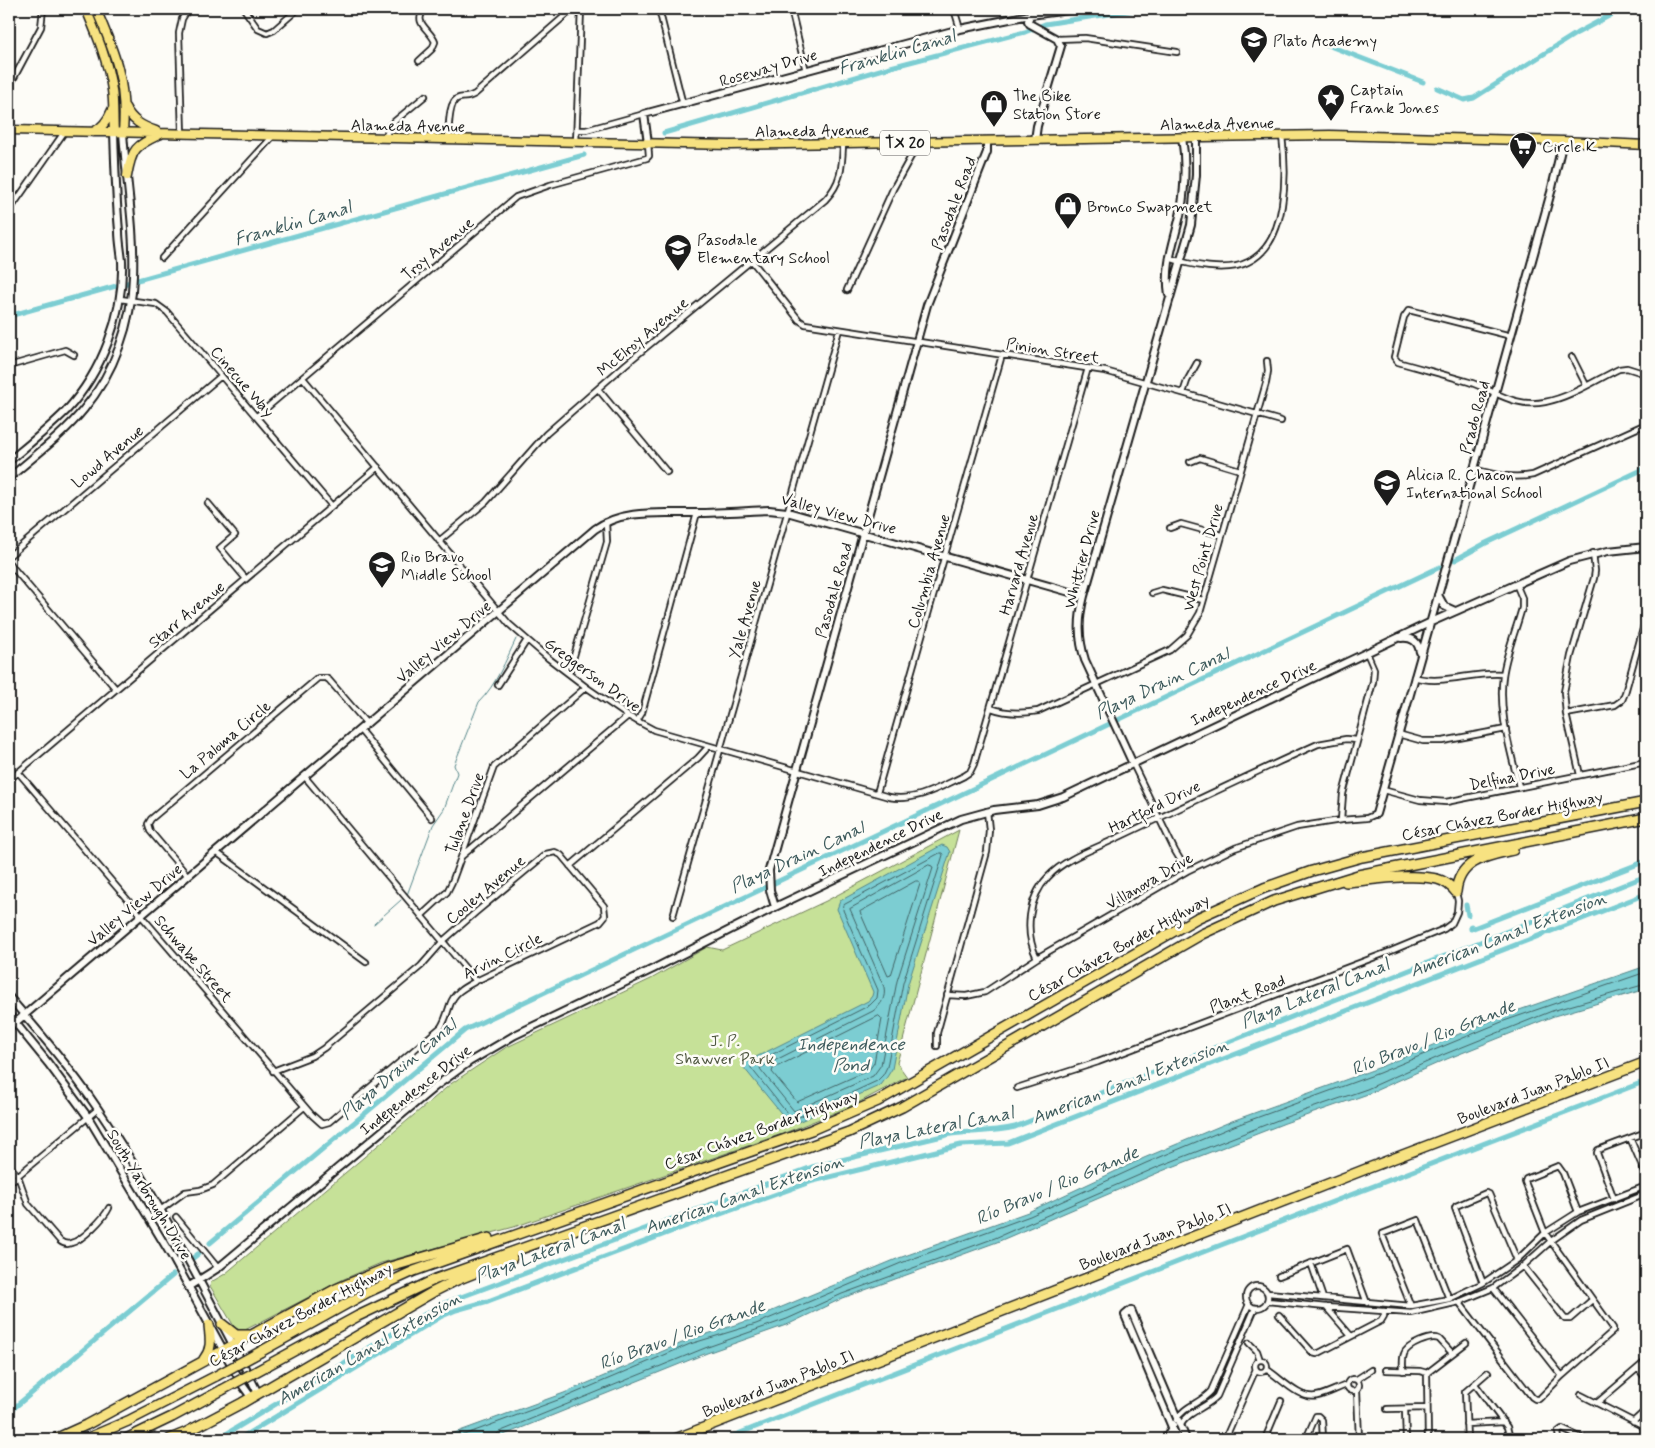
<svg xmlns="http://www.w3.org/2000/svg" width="1655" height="1448" viewBox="0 0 1655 1448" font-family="Mynerve,sans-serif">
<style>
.green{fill:#c6e198;stroke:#717e5a}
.water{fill:#7bcdd2;stroke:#558689}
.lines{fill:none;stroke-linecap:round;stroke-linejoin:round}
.shore{stroke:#426365;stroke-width:1}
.stream{stroke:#558689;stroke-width:1}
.canal{stroke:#7bcdd2;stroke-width:5}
.street-casing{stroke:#1c1c1c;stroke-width:8}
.secondary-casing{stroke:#1c1c1c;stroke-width:10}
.primary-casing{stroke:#1c1c1c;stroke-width:11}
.highway-casing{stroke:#1c1c1c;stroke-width:12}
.street{stroke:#fdfcf7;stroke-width:4.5}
.secondary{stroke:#fdfcf7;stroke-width:6}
.primary{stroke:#f7e281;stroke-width:8}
.highway{stroke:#f7e281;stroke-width:9}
.highway-bridge-casing{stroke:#1c1c1c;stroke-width:12;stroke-linecap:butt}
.highway-bridge{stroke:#f7e281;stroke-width:9}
.labels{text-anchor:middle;stroke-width:5;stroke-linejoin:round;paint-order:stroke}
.shield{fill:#fdfcf7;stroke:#605f5e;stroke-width:1}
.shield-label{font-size:15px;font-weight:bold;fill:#1c1c1c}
.poi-label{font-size:16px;fill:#1c1c1c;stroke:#fdfcf7;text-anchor:start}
.street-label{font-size:16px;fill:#1c1c1c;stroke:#fdfcf7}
.park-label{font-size:16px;fill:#4f5741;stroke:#fdfcf7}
.water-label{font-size:18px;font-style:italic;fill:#3d5a5c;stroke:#fdfcf7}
</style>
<rect width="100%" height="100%" fill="#fdfcf7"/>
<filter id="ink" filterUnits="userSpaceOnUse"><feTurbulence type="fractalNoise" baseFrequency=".02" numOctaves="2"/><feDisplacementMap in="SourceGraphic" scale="10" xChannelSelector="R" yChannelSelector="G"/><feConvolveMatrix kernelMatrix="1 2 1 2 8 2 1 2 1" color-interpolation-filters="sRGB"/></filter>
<g filter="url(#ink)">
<path class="green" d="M 959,830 L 897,1063 L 907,1077 L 854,1105 L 782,1134 L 514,1227 L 381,1263 L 344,1279 L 243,1331 L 235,1328 L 210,1286 L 211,1282 L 225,1274 L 452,1083 L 505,1048 L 651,979 L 707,947 L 722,950 L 826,901 Z"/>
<path class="water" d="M 942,845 L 947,847 L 950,852 L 908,984 L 892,1069 L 887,1077 L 881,1085 L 798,1122 L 789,1123 L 744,1068 L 746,1062 L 868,1001 L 872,996 L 873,992 L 837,909 L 840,901 Z
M 1646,966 L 1646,989 L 1554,1016 L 1447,1059 L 1368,1094 L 1285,1123 L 1162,1171 L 997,1242 L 843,1298 L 789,1324 L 707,1353 L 494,1439 L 438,1439 L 564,1393 L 689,1340 L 753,1319 L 899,1258 L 1028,1212 L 1144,1158 L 1232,1121 L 1378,1068 L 1502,1016 Z"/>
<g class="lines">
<path class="shore" d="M 940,853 L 942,853 L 943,855 L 903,983 L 887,1067 L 883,1075 L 877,1081 L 797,1118 L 791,1118 L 751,1068 L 751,1065 L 870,1005 L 877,998 L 878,990 L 843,910 L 844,905 Z
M 929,865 L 932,866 L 933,868 L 897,981 L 881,1065 L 873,1076 L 794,1111 L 761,1070 L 760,1068 L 873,1011 C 881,1005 886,998 884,987 L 850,909 Z
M 916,881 L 919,881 L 920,884 L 891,975 L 888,976 L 860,912 Z
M 879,1016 L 882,1019 L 874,1063 L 869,1070 L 797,1102 L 772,1072 L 773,1069 Z
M 453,1439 L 566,1397 L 690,1344 L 756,1324 L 901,1263 L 1030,1216 L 1146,1163 L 1234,1126 L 1379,1073 L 1504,1021 L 1646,972
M 495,1439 L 496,1435 L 499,1432 L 705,1348 L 787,1319 L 842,1294 L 995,1238 L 1160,1166 L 1283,1118 L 1367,1089 L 1445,1054 L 1552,1011 L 1646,984"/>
<path class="stream" d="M 407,895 L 433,825 L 444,809 L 457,773 L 454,765 L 479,702 C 496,685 506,660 516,639
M 374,924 L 401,900"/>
<path class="canal" d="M 1322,43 L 1423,82
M 1437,88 L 1464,100 L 1474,98 L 1577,33 L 1622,9
M 664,133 L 887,68 L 1025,32 L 1045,24 L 1140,9
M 9,316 L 584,155
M 1455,560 L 1486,543 L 1646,468
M 1466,905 L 1468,915
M 1471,926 L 1471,929 L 1646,861
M 210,1243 L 465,1030 L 1440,567
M 193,1258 L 198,1254
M 9,1412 L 173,1275
M 218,1439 L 442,1304 L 812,1167 L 951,1134 C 972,1131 993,1132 1015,1127 L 1646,876
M 239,1439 L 440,1317 L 456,1310 L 488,1301 L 673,1231 L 813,1181 L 961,1145 L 1008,1143 L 1646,894
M 725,1439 L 1221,1245 L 1646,1081"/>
<defs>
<path id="street" d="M 244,9 L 258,29 L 267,33 L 274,30 L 298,9
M 659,9 L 683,105
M 791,9 L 806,71
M 954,9 L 960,29
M 1057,39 L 1085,38 L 1177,52
M 419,61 L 432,49 L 435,42 C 430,29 412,23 425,9
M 9,87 L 41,27 L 43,9
M 577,130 L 586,130 L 644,114
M 182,134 L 179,33 L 182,19 L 188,9
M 385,138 L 390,125 L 425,96
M 448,139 C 449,129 448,100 459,98 C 467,96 466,99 475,94 L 567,14 L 577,9
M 576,143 L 581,9
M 9,211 L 65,131
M 162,258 L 274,135
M 1169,258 C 1190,265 1227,273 1248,262 C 1288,243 1287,173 1282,136
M 752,261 L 799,320 L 805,324 L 1105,371 L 1281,421
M 847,290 L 893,189 L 919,142
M 120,299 L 156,304 L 167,312 L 332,506
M 1511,336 L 1409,310 L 1404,317 L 1394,357 L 1398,362 C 1422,369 1446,375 1469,382 C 1496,391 1514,408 1545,402 C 1571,397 1596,380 1619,369 L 1627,368 L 1646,374
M 1572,357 L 1586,385
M 9,366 L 65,350 L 74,355
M 303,378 L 509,624 L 548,658 L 586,687 L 628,716 L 654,730 L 889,797 C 916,802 940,787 964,776 L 970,772 L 974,764 L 1088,368
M 598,389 L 667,472
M 1183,393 L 1187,381 L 1197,363
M 257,416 L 516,197 L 550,185 L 647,158 L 649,156 L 648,143
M 1190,462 L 1200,458 L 1240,470
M 1474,469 C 1495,475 1512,479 1533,475 L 1646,424
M 208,503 L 235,535 L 220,548 L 246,579
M 1170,528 L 1181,524 L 1221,535
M 439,541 L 486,502 L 546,434 L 626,364 L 825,200 C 842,182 842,167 843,144
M 9,556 L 221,376
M 9,563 L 116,689
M 1516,584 L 1522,598 L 1522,608 C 1516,630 1506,653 1503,676 C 1498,713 1511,751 1519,787
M 1152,593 L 1162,590 L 1203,600
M 569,673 L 607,542 L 606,522
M 1414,677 C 1442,686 1473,671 1503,674
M 498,685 L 527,640
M 991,708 C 1007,714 1021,714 1038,711 L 1170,650 L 1187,635 L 1200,613 L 1266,383 L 1268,371 L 1267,361
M 1566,714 L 1615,705 L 1622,700 L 1625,693 L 1646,618
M 637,721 L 642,713 L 697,513
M 360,730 L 432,818
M 1398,734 L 1423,741 L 1443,741 L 1506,729
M 1133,764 L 1175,851 L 1187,871
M 18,772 L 312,1115 L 322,1124 L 329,1122 L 441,1027 C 446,1019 447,1013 450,1005 C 454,992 465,987 476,981 L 600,922 L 605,916 L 604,906 L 561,855 L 555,852 L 546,854 L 475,913 L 443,941 L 421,966 L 324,1048 L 312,1056 L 273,1071
M 1580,775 L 1566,714 L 1564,692 L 1571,656 L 1594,578 L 1595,571 L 1593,553
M 305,777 L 476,981
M 9,780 L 378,467
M 1383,790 L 1420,800 L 1446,802 L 1646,762
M 877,793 L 1002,355
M 1341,820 L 1343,794 L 1373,682 L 1374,669 L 1367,653
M 216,852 L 366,962
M 462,856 L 628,716
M 570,866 L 698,758 L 709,746
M 188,876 L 150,831 L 148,824 L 151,819 L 318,678 L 326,678 L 329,680 L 367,724
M 421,916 L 447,892 L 452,882 L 494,767 L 586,687
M 673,916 L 839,330
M 1037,958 C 1024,932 1028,898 1048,877 C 1065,858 1095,849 1117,838 C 1184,806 1251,774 1318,744 L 1346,739 L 1357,740
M 947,995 L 966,996 L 985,992 L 1037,958 L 1187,871 L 1235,848 L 1297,827 L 1341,820 L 1367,818 L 1376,814
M 937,1046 L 937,1033 L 987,852 L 989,830 L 987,811
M 1017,1088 L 1098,1062 L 1391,951 L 1444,929 L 1452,923 L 1457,912 L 1458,901 L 1456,892
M 1630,1138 L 1646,1175
M 9,1165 L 18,1176 L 28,1204 L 60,1241 C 64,1244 67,1245 71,1243 C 82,1241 105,1217 109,1208
M 9,1183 L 98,1109
M 1614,1199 L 1597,1153 L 1598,1150 L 1646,1132
M 159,1211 L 185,1192 L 200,1190 L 213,1185 L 304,1107
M 176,1217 L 218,1268
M 1311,1263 L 1323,1298
M 1523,1266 L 1565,1319 L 1570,1319 L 1592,1300
M 1279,1276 L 1347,1249 L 1367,1303
M 1483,1283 L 1455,1208 L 1456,1206 L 1486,1193 L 1489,1194 L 1517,1260
M1246 1297a11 11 0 1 1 22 0a11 11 0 1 1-22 0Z
M 1493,1288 L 1562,1376
M 1268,1293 L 1411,1306 L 1449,1299 L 1483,1283 L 1517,1260 L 1545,1233 L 1578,1212 L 1646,1186
M 1267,1301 L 1326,1307 L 1411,1313 L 1459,1302 L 1493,1288 L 1523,1266 L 1551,1241 L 1581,1220 L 1646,1194
M 1459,1302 L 1532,1397 L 1535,1399 L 1539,1399 L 1562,1376 L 1613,1331 L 1613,1328 L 1545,1233 L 1525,1182 L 1526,1179 L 1558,1166 L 1563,1173 L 1578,1212
M 1411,1306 L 1382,1234 L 1418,1220 L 1449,1299
M 1326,1307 L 1351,1336
M 1279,1315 L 1313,1353 L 1317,1354 L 1381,1321 L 1384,1316 L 1384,1311
M 1249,1343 L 1257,1351 L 1260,1360
M 9,1357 L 9,1360
M1255 1366a6 6 0 1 1 12 0a6 6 0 1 1-12 0Z
M 1638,1368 L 1646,1379
M 1266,1369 C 1281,1378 1299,1400 1317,1396 C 1327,1394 1337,1388 1347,1385
M 1386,1370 L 1420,1371 L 1427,1373
M 1403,1371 C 1403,1365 1402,1359 1404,1354 C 1407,1345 1431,1335 1439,1339 L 1452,1353
M1347 1385a6 6 0 1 1 12 0a6 6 0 1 1-12 0Z
M 1357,1379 L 1371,1370
M 1475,1384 L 1507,1427 L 1510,1439
M 1357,1390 L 1359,1439
M 1581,1395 L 1646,1428
M 1597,1403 L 1646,1361
M 1387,1409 L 1427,1408
M 1405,1409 L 1406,1439
M 1176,1420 C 1184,1406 1201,1403 1211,1391 L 1249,1304
M 1633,1422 L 1646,1410
M 1466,1424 L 1504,1422
M 1180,1426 C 1188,1411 1206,1408 1217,1396 L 1255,1308
M 1225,1439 L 1256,1369
M 1265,1439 L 1281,1401
M 1306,1439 L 1316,1416 L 1318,1416 L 1322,1420 L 1323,1439
M 1428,1439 L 1427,1373 L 1466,1343
M 1467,1439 L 1465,1392 L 1488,1372
M 1559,1439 L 1558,1432 L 1562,1429 L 1584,1439"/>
<path id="secondary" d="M 1032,9 L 1028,21 L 1030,24 L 1057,39 L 1061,46 L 1037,126 L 1035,140
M 648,143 L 644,114 L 960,29 L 1030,15 L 1076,9
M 1169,295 C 1164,263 1175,241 1181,211 C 1185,187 1186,161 1182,137
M 9,461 C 28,445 48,429 66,411 C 102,372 124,315 122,261 C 121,251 119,241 119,231 C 116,198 115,165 114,132
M 9,478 C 34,456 63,435 84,409 C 114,373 132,323 133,276 C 135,228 126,180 123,132
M 1438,595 L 1444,606 L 1455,611
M 1401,638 C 1412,637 1418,641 1420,652
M 1133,764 L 1085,660 C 1078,638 1078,619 1084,596 L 1191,225 L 1196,175 L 1196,137
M 1376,814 L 1474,469 L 1551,192 L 1563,141
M 775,907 L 770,890 L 769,870 L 927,305 L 987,152 L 987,142
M 9,997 C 40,1033 71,1069 98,1109 C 159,1199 208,1297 258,1393
M 9,1015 L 48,1063 L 88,1117 L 174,1260 L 243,1386 L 251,1397
M 15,1023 L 595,529 C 624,508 663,514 696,513 C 720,513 745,511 769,510 L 787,512 L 1084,596
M 188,1287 L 218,1268 L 436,1086 L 469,1062 L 515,1035 L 653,969 L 775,907 L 961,819 L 994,810 L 1038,805 L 1063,797 L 1429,623 L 1569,561 L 1608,551 L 1646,547
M 1166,1439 L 1173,1425
M 1177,1439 L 1125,1315 L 1131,1310 L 1186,1439"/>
<path id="primary" d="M 86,9 C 97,35 108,61 112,90 C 114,103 113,118 114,132
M 96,9 C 115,53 127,83 123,132
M 125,107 C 132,121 142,126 156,131
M 9,130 L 731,145 L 1330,135 L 1563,141 L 1646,145
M 93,132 C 102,128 108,120 112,110
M 127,176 C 132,147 136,146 161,134"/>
<path id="highway" d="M 1346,882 C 1372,880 1413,873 1437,879 C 1445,881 1451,886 1456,892
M 1456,892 C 1459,860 1487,856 1513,850
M 222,1324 L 236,1335 L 249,1335
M 260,1352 L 368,1292 L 414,1271 L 811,1130 L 878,1101 L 1197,918 L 1264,888 L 1312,871 L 1362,857 L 1646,802
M 204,1359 C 213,1348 210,1338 209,1325
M 268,1365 L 358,1316 L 436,1279 L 849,1132 L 902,1107 L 1202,934 L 1274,901 L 1358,875 L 1646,818
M 55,1439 L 86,1425 L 336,1289 L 387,1268 L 489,1238
M 86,1439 L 128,1421 L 216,1376
M 126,1439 L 172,1417 L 222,1390
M 170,1439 L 185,1433 L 242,1403 L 433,1292 L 457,1280 L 512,1258
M 675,1439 L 1366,1169 L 1646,1062"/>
</defs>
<use href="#street" class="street-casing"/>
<use href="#secondary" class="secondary-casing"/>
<use href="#primary" class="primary-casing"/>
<use href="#highway" class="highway-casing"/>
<use href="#street" class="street"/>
<use href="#secondary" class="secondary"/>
<use href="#primary" class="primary"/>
<use href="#highway" class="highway"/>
<defs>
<path id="highway-bridge" d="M 216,1376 L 260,1352
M 222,1390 L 268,1365"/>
</defs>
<use href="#highway-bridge" class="highway-bridge-casing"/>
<use href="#highway-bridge" class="highway-bridge"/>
</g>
</g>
<defs>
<symbol id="school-pin" viewBox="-11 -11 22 30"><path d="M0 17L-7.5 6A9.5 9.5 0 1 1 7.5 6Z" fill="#1c1c1c" stroke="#fdfcf7"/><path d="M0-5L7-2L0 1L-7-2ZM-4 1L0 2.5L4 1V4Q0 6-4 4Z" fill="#fff"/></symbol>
<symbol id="sight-pin" viewBox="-11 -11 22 30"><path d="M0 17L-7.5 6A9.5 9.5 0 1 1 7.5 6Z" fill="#1c1c1c" stroke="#fdfcf7"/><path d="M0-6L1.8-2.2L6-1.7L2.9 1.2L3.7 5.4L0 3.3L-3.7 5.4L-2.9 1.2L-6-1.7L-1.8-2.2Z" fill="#fff"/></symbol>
<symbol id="shop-pin" viewBox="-11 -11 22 30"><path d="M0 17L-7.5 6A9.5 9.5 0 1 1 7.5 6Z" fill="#1c1c1c" stroke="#fdfcf7"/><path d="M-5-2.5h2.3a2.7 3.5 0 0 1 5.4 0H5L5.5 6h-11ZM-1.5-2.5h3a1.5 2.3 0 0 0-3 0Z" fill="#fff"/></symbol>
<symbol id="supermarket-pin" viewBox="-11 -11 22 30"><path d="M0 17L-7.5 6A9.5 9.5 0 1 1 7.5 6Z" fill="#1c1c1c" stroke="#fdfcf7"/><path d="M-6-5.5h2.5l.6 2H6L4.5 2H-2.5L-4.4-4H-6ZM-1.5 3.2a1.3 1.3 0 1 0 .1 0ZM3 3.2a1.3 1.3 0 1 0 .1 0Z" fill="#fff"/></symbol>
</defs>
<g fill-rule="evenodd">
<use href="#school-pin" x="1238" y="24" width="32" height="43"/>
<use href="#sight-pin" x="1315" y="82" width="32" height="43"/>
<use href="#shop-pin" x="978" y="88" width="32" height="43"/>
<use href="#supermarket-pin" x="1507" y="130" width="32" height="43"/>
<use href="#shop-pin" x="1052" y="190" width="32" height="43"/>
<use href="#school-pin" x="662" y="232" width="32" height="43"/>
<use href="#school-pin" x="1371" y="467" width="32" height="43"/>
<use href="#school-pin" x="366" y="549" width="32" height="43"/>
</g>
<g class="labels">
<rect class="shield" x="880" y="130.5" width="50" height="25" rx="4"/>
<g class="shield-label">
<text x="905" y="148">TX 20</text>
</g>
<g class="poi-label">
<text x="1273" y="46">Plato Academy</text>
<text x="1350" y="95">Captain<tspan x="1350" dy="18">Frank Jones</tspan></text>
<text x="1013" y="101">The Bike<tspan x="1013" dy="18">Station Store</tspan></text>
<text x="1542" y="152">Circle K</text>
<text x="1087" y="212">Bronco Swapmeet</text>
<text x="697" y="245">Pasodale<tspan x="697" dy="18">Elementary School</tspan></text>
<text x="1406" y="480">Alicia R. Chacon<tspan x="1406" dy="18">International School</tspan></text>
<text x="401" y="562">Rio Bravo<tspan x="401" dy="18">Middle School</tspan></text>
</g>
<g class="street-label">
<text transform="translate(768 67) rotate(-16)" y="6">Roseway Drive</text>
<text transform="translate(1217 123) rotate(-1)" y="6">Alameda Avenue</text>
<text transform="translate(408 125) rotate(1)" y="6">Alameda Avenue</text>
<text transform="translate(812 130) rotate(-1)" y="6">Alameda Avenue</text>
<text transform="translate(953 203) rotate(-69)" y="6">Pasodale Road</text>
<text transform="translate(437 248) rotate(-40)" y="6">Troy Avenue</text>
<text transform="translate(642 336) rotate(-40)" y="6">McElroy Avenue</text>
<text transform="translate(1053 350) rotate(9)" y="6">Pinion Street</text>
<text transform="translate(243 381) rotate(49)" y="6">Cinecue Way</text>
<text transform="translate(1474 417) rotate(-75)" y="6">Prado Road</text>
<text transform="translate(107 456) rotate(-40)" y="6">Lowd Avenue</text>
<text transform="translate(839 513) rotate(15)" y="6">Valley View Drive</text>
<text transform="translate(1202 557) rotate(-74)" y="6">West Point Drive</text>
<text transform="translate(1081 559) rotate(-75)" y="6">Whittier Drive</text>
<text transform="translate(1018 564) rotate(-74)" y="6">Harvard Avenue</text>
<text transform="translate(928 571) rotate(-74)" y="6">Columbia Avenue</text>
<text transform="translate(833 590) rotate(-74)" y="6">Pasodale Road</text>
<text transform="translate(186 614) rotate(-40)" y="6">Starr Avenue</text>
<text transform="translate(744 619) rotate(-74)" y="6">Yale Avenue</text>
<text transform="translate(443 641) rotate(-40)" y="6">Valley View Drive</text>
<text transform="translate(593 674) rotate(36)" y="6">Greggerson Drive</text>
<text transform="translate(1253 692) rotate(-25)" y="6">Independence Drive</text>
<text transform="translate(225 739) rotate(-40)" y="6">La Paloma Circle</text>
<text transform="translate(1512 776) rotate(-11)" y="6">Delfina Drive</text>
<text transform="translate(1154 806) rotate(-26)" y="6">Hartford Drive</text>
<text transform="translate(464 813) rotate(-70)" y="6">Tulane Drive</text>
<text transform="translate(1502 815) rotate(-11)" y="6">César Chávez Border Highway</text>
<text transform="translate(880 842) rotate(-26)" y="6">Independence Drive</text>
<text transform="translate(1149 880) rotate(-30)" y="6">Villanova Drive</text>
<text transform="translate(485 889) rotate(-40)" y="6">Cooley Avenue</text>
<text transform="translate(134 904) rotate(-40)" y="6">Valley View Drive</text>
<text transform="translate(1118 947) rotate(-29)" y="6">César Chávez Border Highway</text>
<text transform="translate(502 955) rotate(-26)" y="6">Arvin Circle</text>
<text transform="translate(194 958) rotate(49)" y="6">Schwabe Street</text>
<text transform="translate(1247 993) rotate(-21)" y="6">Plant Road</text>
<text transform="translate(415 1089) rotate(-38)" y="6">Independence Drive</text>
<text transform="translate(1533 1090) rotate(-21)" y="6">Boulevard Juan Pablo II</text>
<text transform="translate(761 1129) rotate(-20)" y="6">César Chávez Border Highway</text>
<text transform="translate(150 1194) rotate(59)" y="6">South Yarbrough Drive</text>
<text transform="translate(1155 1236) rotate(-21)" y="6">Boulevard Juan Pablo II</text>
<text transform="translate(300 1314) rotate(-28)" y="6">César Chávez Border Highway</text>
<text transform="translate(778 1383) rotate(-21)" y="6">Boulevard Juan Pablo II</text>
</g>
<g class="park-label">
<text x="725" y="1046">J. P.<tspan x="725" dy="18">Shawver Park</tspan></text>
</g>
<g class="water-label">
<text transform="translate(897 52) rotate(-16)" y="6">Franklin Canal</text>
<text transform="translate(293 223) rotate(-16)" y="6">Franklin Canal</text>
<text transform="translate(1162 683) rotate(-25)" y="6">Playa Drain Canal</text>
<text transform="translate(797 857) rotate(-25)" y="6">Playa Drain Canal</text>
<text transform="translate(1508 934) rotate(-21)" y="6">American Canal Extension</text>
<text transform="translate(1315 993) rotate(-22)" y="6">Playa Lateral Canal</text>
<text transform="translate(1433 1037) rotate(-22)" y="6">Río Bravo / Rio Grande</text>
<text x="851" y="1050">Independence<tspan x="851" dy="21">Pond</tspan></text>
<text transform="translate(398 1069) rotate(-40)" y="6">Playa Drain Canal</text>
<text transform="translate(1130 1081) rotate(-21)" y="6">American Canal Extension</text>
<text transform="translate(936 1127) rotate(-11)" y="6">Playa Lateral Canal</text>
<text transform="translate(1057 1185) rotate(-23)" y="6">Río Bravo / Rio Grande</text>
<text transform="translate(744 1194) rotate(-19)" y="6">American Canal Extension</text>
<text transform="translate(550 1250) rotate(-20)" y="6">Playa Lateral Canal</text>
<text transform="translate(682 1334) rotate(-20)" y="6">Río Bravo / Rio Grande</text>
<text transform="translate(369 1348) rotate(-30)" y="6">American Canal Extension</text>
</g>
</g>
<rect width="1655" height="1448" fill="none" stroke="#fdfcf7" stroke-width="30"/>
<rect x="15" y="15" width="1625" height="1418" fill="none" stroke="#1c1c1c" stroke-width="2" filter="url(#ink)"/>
</svg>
